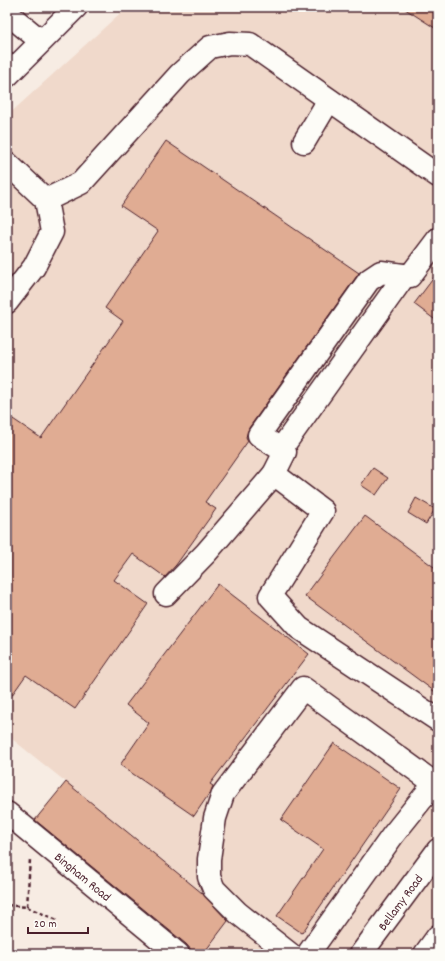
<svg xmlns="http://www.w3.org/2000/svg" width="445" height="961" viewBox="0 0 445 961" font-family="Dekko,sans-serif">
<style>
.built{fill:#f0d9cb}
.building{fill:#e0ac93;stroke:#4a1f2b}
.lines{fill:none;stroke-linecap:round;stroke-linejoin:round}
.minor-casing{stroke:#4a1f2b;stroke-width:25}
.major-casing{stroke:#4a1f2b;stroke-width:25}
.path{stroke:#4a1f2b;stroke-width:2.5;stroke-dasharray:4 3;stroke-linecap:butt}
.minor{stroke:#fdfcf7;stroke-width:22}
.major{stroke:#fdfcf7;stroke-width:22}
.labels{text-anchor:middle;stroke-width:3.5;stroke-linejoin:round;paint-order:stroke}
.street-label{font-size:13px;fill:#4a1f2b;stroke:#fdfcf7}
</style>
<rect width="100%" height="100%" fill="#f7ece3"/>
<filter id="ink" filterUnits="userSpaceOnUse"><feTurbulence type="fractalNoise" baseFrequency=".025" numOctaves="2"/><feDisplacementMap in="SourceGraphic" scale="8" xChannelSelector="R" yChannelSelector="G"/><feConvolveMatrix kernelMatrix="1 2 1 2 8 2 1 2 1" color-interpolation-filters="sRGB"/></filter>
<g filter="url(#ink)">
<path class="built" d="M 127,7 L 438,7 L 438,954 L 195,954 L 33,821 L 66,782 L 7,735 L 7,116 Z"/>
<path class="building" d="M 402,7 L 438,7 L 438,30 Z
M 166,141 L 359,273 L 249,428 L 246,437 L 248,441 L 205,502 L 216,509 L 176,565 L 165,577 L 133,554 L 114,580 L 148,604 L 75,709 L 26,675 L 7,702 L 7,415 L 41,438 L 123,321 L 105,308 L 158,231 L 121,206 Z
M 438,272 L 438,322 L 414,304 Z
M 373,468 L 388,478 L 376,495 L 361,485 Z
M 416,498 L 435,509 L 426,524 L 408,513 Z
M 365,516 L 438,570 L 438,694 L 305,596 Z
M 218,584 L 309,654 L 210,784 L 213,786 L 211,791 L 194,816 L 120,765 L 149,723 L 126,705 Z
M 334,743 L 401,789 L 302,933 L 277,916 L 323,849 L 281,820 Z
M 66,782 L 202,893 L 228,921 L 203,954 L 195,954 L 186,944 L 35,820 Z"/>
<g class="lines">
<defs>
<g id="minor">
<path d="M 7,13 L 41,41"/>
<path d="M 304,142 L 329,100"/>
<path d="M 7,163 L 46,200 L 52,232 L 34,267 L 7,302"/>
<path d="M 46,200 L 81,183 L 180,74 L 210,47 L 230,43 L 250,44 L 438,176"/>
<path d="M 281,449 L 405,275"/>
<path d="M 274,474 L 285,452 L 259,435 L 369,280 L 381,272 L 410,276 L 438,239"/>
<path d="M 166,594 L 206,553 L 274,474 L 323,511 L 270,596 L 299,628 L 438,720"/>
<path id="s1" d="M 7,813 L 178,954"/>
<path d="M 290,954 L 238,913 L 214,889 L 209,877 L 209,859 L 215,818 L 223,794 L 303,688 L 434,783"/>
<path d="M 308,954 L 393,835 L 438,779"/>
<path id="s2" d="M 361,954 L 438,850"/>
<path d="M 425,954 L 438,936"/>
</g>
<path id="major" d="M 7,76 L 76,7"/>
</defs>
<use href="#minor" class="minor-casing"/>
<use href="#major" class="major-casing"/>
<path class="path" d="M 7,905 L 27,907 L 30,859
M 27,907 L 57,920
M 136,954 L 137,950"/>
<use href="#minor" class="minor"/>
<use href="#major" class="major"/>
</g>
</g>
<g class="labels">
<g class="street-label">
<text dy="5" stroke="none"><textPath href="#s1" startOffset="99">Bingham Road</textPath></text>
<text dy="5" stroke="none"><textPath href="#s2" startOffset="65">Bellamy Road</textPath></text>
</g>
</g>
<rect width="445" height="961" fill="none" stroke="#fdfcf7" stroke-width="24"/>
<rect x="12" y="12" width="421" height="937" fill="none" stroke="#4a1f2b" stroke-width="1.5" filter="url(#ink)"/>
<path d="M28 927v6h60v-6" fill="none" stroke="#4a1f2b" stroke-width="2"/>
<text x="34" y="927" font-size="12" fill="#4a1f2b" stroke="#fdfcf7" stroke-width="3" paint-order="stroke">20 m</text>
</svg>
